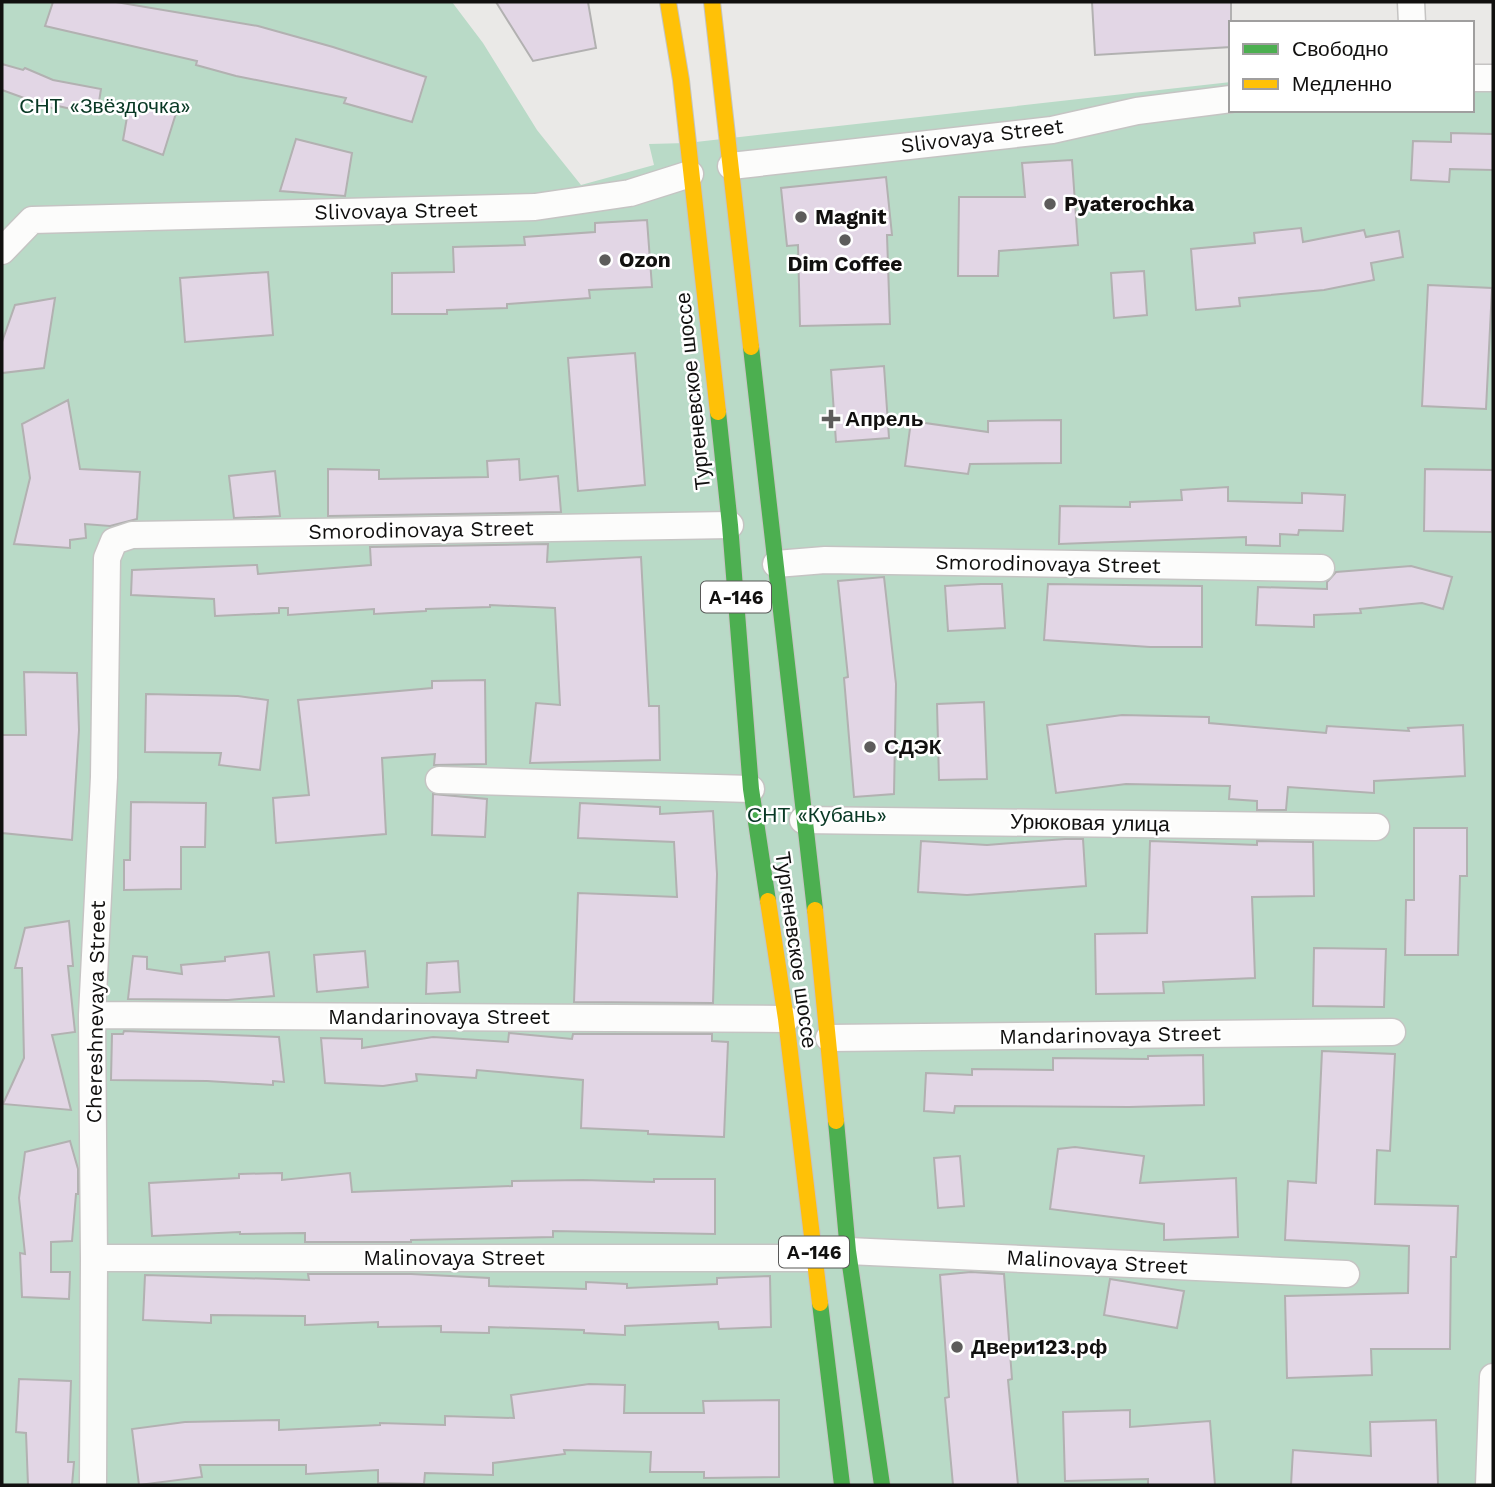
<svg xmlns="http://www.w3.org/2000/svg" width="1495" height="1487" viewBox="0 0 1495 1487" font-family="'Work Sans',sans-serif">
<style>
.green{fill:#b9dac7}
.building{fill:#e2d6e5;stroke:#b2b1b1;stroke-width:2}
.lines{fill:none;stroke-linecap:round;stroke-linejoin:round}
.street-casing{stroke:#c5c4c3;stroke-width:29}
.fast-casing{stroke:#c5c4c3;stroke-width:18}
.slow-casing{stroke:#c5c4c3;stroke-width:18}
.street{stroke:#fcfcfb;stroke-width:26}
.fast{stroke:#4caf50;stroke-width:16}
.slow{stroke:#ffc107;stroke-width:16}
.poi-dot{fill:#5d5c5b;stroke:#fff;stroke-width:2.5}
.labels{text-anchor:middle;stroke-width:5;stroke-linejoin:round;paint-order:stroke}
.shield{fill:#fff;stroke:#585857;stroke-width:2}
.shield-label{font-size:19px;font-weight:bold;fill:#11100f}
.park-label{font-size:21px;fill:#093925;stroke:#fff}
.street-label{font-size:21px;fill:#11100f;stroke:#fff}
.poi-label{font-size:21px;font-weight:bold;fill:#11100f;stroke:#fff;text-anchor:start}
</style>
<rect width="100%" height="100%" fill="#eae9e7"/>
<path class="green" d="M 2,2 L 452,2 L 483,43 L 537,130 L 581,185 L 654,165 L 649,144 L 687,143 L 1231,82 L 1231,110 L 1472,110 L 1472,76 L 1493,76 L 1493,1485 L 2,1485 Z"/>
<path class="building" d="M 53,2 L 116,2 L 258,26 L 333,47 L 426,77 L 412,122 L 344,103 L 346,98 L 236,76 L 196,65 L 197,61 L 45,26 Z
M 496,2 L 588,2 L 596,48 L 533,61 Z
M 1092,2 L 1231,2 L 1231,47 L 1095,55 Z
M 2,64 L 23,70 L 25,68 L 53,80 L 101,89 L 97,115 L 58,106 L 57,110 L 2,90 Z
M 130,100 L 177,110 L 163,155 L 123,140 Z
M 1451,133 L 1493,134 L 1493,170 L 1450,169 L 1449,182 L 1411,180 L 1413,141 L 1451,142 Z
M 296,139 L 352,153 L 345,196 L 280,191 Z
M 1072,160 L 1078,245 L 999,251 L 998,276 L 958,276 L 959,197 L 1025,197 L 1022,163 Z
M 886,177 L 892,235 L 887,235 L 890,324 L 800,326 L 798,245 L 787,246 L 781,188 Z
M 647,220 L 652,287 L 589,290 L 590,298 L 507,304 L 507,308 L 447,310 L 447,314 L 392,314 L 392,273 L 454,272 L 453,247 L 525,245 L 524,237 L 595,232 L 595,223 Z
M 1301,228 L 1303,242 L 1364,230 L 1366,237 L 1399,231 L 1403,257 L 1371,263 L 1374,280 L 1324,290 L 1239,298 L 1240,306 L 1196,310 L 1191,249 L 1255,243 L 1254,233 Z
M 1144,271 L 1147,315 L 1114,318 L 1111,273 Z
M 268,272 L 273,335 L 185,342 L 180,278 Z
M 1428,285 L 1492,288 L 1486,409 L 1422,406 Z
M 55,298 L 44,368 L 2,373 L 2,342 L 15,305 Z
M 635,353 L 645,485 L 578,491 L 568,358 Z
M 884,366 L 889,438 L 836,442 L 831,370 Z
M 68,400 L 80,469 L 140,472 L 137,519 L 110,526 L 85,524 L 86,538 L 70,540 L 70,548 L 14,544 L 30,478 L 22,424 Z
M 1061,420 L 1061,463 L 970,464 L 968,474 L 905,466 L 911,421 L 988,432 L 988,421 Z
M 519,459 L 520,480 L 558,476 L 561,512 L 328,516 L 328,469 L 379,470 L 379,479 L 488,477 L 487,461 Z
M 1425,469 L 1493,470 L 1492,532 L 1424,531 Z
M 275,471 L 280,516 L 234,518 L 229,476 Z
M 1228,487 L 1228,501 L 1302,503 L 1302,493 L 1345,495 L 1343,531 L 1299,530 L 1298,535 L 1280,534 L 1280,546 L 1246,545 L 1246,537 L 1059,544 L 1060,506 L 1130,507 L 1130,502 L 1182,500 L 1181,490 Z
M 548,544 L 547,562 L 641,557 L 649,706 L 659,706 L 660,760 L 530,763 L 536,703 L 560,705 L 555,608 L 490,605 L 490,607 L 426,609 L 426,611 L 374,614 L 374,609 L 288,615 L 288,608 L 279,608 L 279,613 L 215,616 L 214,599 L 131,595 L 132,570 L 257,565 L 258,574 L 371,565 L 370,547 Z
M 1411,566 L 1452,577 L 1443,609 L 1422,603 L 1360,609 L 1361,613 L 1314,615 L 1314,627 L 1256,625 L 1258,587 L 1327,589 L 1327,582 L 1336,572 Z
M 884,577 L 896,684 L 894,794 L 854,797 L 844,678 L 848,677 L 838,581 Z
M 981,584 L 1002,584 L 1005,628 L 948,631 L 945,586 Z
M 1048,584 L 1202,586 L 1202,647 L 1150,647 L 1044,640 Z
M 24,672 L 77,673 L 79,730 L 72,840 L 2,833 L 2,735 L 26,735 Z
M 485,680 L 486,764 L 434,765 L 435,754 L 382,758 L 386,834 L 276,843 L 273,798 L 309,795 L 298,700 L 432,688 L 432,681 Z
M 146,694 L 238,696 L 268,700 L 260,770 L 219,765 L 221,753 L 145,752 Z
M 984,702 L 987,779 L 939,780 L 937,704 Z
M 1122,715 L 1209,717 L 1209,723 L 1326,733 L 1327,726 L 1409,731 L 1408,728 L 1463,725 L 1465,776 L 1374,781 L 1374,793 L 1288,787 L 1286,810 L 1257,810 L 1257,801 L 1229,799 L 1230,786 L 1126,784 L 1056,793 L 1047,725 Z
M 433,794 L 487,799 L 485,837 L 432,835 Z
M 131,802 L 206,803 L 205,847 L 181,847 L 181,889 L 124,890 L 124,860 L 130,860 Z
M 580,803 L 660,807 L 660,814 L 713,811 L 717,874 L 713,1003 L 574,1002 L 578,893 L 677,897 L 674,842 L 578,838 Z
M 1414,828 L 1467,828 L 1467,876 L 1460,876 L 1458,955 L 1405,955 L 1406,900 L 1414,900 Z
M 1065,839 L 1083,839 L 1086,886 L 967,895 L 918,892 L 921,841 L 987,845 Z
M 1150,841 L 1257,845 L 1257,841 L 1313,842 L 1314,896 L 1252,897 L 1255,978 L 1163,982 L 1164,993 L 1096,994 L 1095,934 L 1147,933 Z
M 69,921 L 73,966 L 68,966 L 75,1032 L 52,1035 L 71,1110 L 3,1104 L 24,1058 L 22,968 L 15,968 L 25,928 Z
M 1314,948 L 1386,949 L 1384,1007 L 1313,1006 Z
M 365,951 L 368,987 L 317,992 L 314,955 Z
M 269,952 L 274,996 L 228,1000 L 128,999 L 133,956 L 147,957 L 147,969 L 182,974 L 181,965 L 225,961 L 225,957 Z
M 458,961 L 460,992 L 426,994 L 427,963 Z
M 124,1031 L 279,1037 L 284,1082 L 273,1081 L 273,1085 L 207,1081 L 111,1080 L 112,1034 L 123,1034 Z
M 509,1033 L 572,1039 L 573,1034 L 712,1034 L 712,1041 L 728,1042 L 724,1137 L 648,1134 L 648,1131 L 581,1128 L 583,1080 L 477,1070 L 476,1078 L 416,1074 L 417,1081 L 383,1086 L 325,1083 L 321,1038 L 362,1039 L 362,1048 L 433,1037 L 508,1042 Z
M 1322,1051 L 1395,1054 L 1390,1151 L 1377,1150 L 1375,1204 L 1458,1206 L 1456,1257 L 1451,1257 L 1450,1349 L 1371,1349 L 1372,1375 L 1287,1378 L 1285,1296 L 1408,1293 L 1409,1246 L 1285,1240 L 1288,1181 L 1316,1183 Z
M 1203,1055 L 1204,1105 L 1129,1107 L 955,1106 L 954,1113 L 924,1111 L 926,1073 L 972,1075 L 972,1069 L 1053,1070 L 1053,1058 L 1148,1059 L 1148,1056 Z
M 70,1141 L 78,1169 L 78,1194 L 76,1194 L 72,1241 L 51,1242 L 51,1272 L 70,1272 L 69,1299 L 22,1297 L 20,1253 L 25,1254 L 19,1198 L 25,1152 Z
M 1075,1147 L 1144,1156 L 1140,1183 L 1236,1178 L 1238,1237 L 1164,1240 L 1164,1224 L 1050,1209 L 1058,1149 Z
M 960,1156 L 964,1206 L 938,1208 L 934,1158 Z
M 282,1173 L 282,1180 L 350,1173 L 352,1192 L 512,1186 L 512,1181 L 583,1180 L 654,1182 L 654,1179 L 715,1179 L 715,1234 L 553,1231 L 553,1237 L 411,1240 L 411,1242 L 305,1242 L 305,1233 L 240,1234 L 240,1232 L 152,1236 L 149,1183 L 239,1178 L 239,1174 Z
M 971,1272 L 1004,1274 L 1012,1379 L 1008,1380 L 1018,1485 L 953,1485 L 945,1398 L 949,1397 L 940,1275 Z
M 308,1274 L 411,1274 L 489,1278 L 489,1286 L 586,1289 L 586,1282 L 627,1284 L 627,1288 L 717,1284 L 717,1278 L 770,1276 L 771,1327 L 719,1329 L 718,1322 L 625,1326 L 625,1335 L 584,1333 L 584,1330 L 489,1327 L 489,1333 L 441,1332 L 441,1326 L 378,1327 L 378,1322 L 305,1325 L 305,1316 L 211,1315 L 211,1323 L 143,1320 L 145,1275 L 309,1280 Z
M 1110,1279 L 1184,1291 L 1177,1328 L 1104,1315 Z
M 19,1379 L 71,1381 L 68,1462 L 74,1462 L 72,1485 L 28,1485 L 26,1433 L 16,1432 Z
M 589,1384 L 625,1385 L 624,1413 L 704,1413 L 703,1401 L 779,1400 L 779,1477 L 704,1478 L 704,1472 L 650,1472 L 651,1452 L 564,1450 L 565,1454 L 493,1463 L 493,1475 L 425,1473 L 424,1484 L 378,1483 L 378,1470 L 306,1474 L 306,1465 L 200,1465 L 202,1477 L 139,1485 L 132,1429 L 185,1422 L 279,1420 L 279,1430 L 380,1425 L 380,1423 L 445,1425 L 445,1416 L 514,1418 L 511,1395 Z
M 1130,1410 L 1130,1427 L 1210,1421 L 1215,1485 L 1148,1485 L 1148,1479 L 1065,1481 L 1063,1412 Z
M 1436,1420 L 1438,1485 L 1291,1485 L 1293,1450 L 1371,1456 L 1370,1422 Z"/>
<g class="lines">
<defs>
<path id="street" d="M 1411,2 L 1412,23
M 1472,78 L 1493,78
M 731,166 L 1052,130 L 1137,111 L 1231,99
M 2,251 L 32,220 L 535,207 L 630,193 L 690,174
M 776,564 L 825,560 L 1321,568
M 439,780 L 751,789
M 803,820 L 1376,827
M 92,1015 L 786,1019
M 829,1038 L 1392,1032
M 848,1251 L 1346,1274
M 94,1258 L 814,1258
M 93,1485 L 94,1258 L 92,1015 L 104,777 L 107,558 L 114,541 L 132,535 L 730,525
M 1489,1485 L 1493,1377"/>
<path id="fast" d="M 751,347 L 815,910
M 718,412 L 730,525 L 751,789 L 768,901
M 836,1121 L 848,1251 L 882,1485
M 820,1303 L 842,1485"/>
<path id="slow" d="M 668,2 L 681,80 L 718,412
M 712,2 L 751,347
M 768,901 L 786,1019 L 820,1303
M 815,910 L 836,1121"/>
</defs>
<use href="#street" class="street-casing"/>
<use href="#fast" class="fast-casing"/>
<use href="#slow" class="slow-casing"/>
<use href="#street" class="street"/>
<use href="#fast" class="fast"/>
<use href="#slow" class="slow"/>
</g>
<g class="poi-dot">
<circle cx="1050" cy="204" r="7"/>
<circle cx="801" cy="217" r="7"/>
<circle cx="845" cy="240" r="7"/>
<circle cx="605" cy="260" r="7"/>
<path d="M827.5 408.5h7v7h7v7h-7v7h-7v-7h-7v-7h7z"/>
<circle cx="870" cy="747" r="7"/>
<circle cx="957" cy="1347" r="7"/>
</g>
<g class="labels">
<g class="shield">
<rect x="701" y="581.5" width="70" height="31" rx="5"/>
<rect x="779" y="1236.5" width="70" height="31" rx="5"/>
</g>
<g class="shield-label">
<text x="736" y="604">А-146</text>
<text x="814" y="1259">А-146</text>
</g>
<g class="park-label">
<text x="105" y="113">СНТ «Звёздочка»</text>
<text x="817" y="822">СНТ «Кубань»</text>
</g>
<g class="street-label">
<text transform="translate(982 136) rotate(-7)" y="7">Slivovaya Street</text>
<text transform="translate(396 211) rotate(-1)" y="7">Slivovaya Street</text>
<text transform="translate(693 391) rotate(-96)" y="7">Тургеневское шоссе</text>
<text transform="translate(421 530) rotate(-1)" y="7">Smorodinovaya Street</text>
<text transform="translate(1048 564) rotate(1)" y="7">Smorodinovaya Street</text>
<text transform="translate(1090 823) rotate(1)" y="7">Урюковая улица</text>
<text transform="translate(796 950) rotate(82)" y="7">Тургеневское шоссе</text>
<text transform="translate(96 1012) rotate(-89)" y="7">Chereshnevaya Street</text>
<text x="439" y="1024">Mandarinovaya Street</text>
<text transform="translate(1110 1035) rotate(-1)" y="7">Mandarinovaya Street</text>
<text x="454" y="1265">Malinovaya Street</text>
<text transform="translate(1097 1262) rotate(3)" y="7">Malinovaya Street</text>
</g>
<g class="poi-label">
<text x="1064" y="211">Pyaterochka</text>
<text x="815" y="224">Magnit</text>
<text x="619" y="267">Ozon</text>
<text x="845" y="271" text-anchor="middle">Dim Coffee</text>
<text x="845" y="426">Апрель</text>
<text x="884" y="754">СДЭК</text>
<text x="971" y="1354">Двери123.рф</text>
</g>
</g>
<rect width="1495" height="1487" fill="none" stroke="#11100f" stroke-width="7"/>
<rect x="1229" y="21" width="245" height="91" fill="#ffffff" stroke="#a09f9f" stroke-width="2"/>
<rect x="1243" y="44" width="35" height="10" fill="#4caf50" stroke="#a09f9f" stroke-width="2"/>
<text x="1292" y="56" font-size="21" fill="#11100f">Свободно</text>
<rect x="1243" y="79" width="35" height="10" fill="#ffc107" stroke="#a09f9f" stroke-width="2"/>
<text x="1292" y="91" font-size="21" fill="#11100f">Медленно</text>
</svg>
